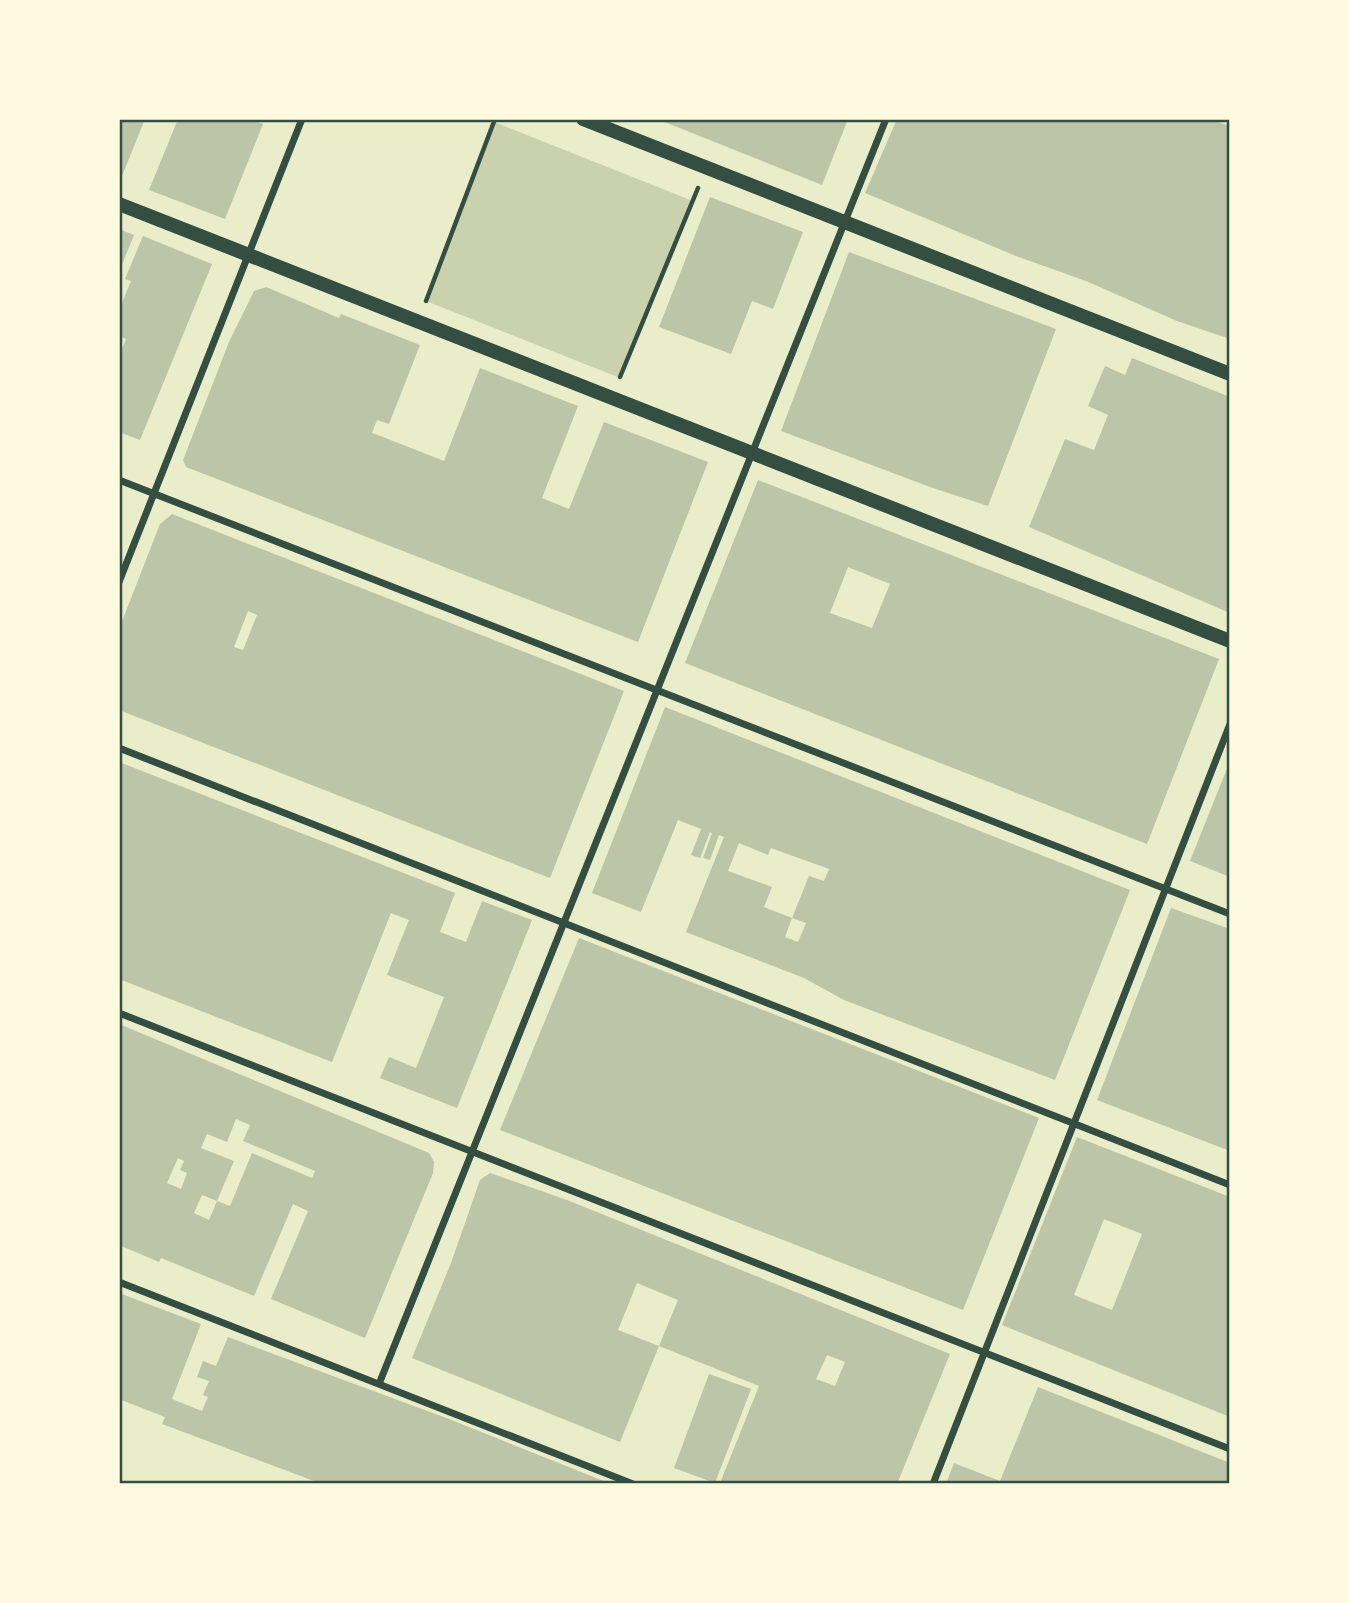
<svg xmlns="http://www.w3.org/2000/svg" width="1349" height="1603" viewBox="0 0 1349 1603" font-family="'Sofia Sans Condensed',sans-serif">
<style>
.green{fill:#cad2ad}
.building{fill:#bcc5a7;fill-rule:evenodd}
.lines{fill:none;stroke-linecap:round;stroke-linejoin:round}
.path{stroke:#344e41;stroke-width:4.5}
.minor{stroke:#344e41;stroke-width:7}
.secondary{stroke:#344e41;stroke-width:14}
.neatline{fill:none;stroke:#344e41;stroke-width:2.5}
</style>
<rect width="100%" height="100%" fill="#e9edc9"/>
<path class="green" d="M 494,122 L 693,201 L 620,378 L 426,301 Z"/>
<path class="building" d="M 119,119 L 145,119 L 122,176 L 119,174 Z
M 178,119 L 251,119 L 263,124 L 225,219 L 149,190 Z
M 657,119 L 848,119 L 822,185 Z
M 897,119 L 1209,119 L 1230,126 L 1230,339 L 1177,321 L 1086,281 L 1016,256 L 865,193 Z
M 710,197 L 803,232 L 773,309 L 752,301 L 731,354 L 659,327 Z
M 119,229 L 134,235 L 119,272 Z
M 143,236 L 212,264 L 140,440 L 119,432 L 119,348 L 122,349 L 126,339 L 119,336 L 119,310 L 131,281 L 125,279 Z
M 849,252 L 1056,329 L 988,506 L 930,487 L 781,431 Z
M 266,287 L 339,318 L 341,314 L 420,345 L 389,424 L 377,420 L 372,433 L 383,437 L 444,461 L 480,368 L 578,406 L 542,498 L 569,509 L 604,422 L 708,462 L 638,642 L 186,467 L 183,460 L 229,342 L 254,291 Z
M 1132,358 L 1230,397 L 1230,613 L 1029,527 L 1065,439 L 1094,450 L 1108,415 L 1088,406 L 1105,366 L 1125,375 Z
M 758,480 L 1219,659 L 1147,844 L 685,663 ZM 848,567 L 890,584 L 872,628 L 830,613 Z
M 172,514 L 624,691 L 550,878 L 119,710 L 119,629 L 160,524 ZM 248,611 L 257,615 L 243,650 L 234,647 Z
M 665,707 L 1130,890 L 1055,1080 L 844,1000 L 804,978 L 686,932 L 724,837 L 719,835 L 710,860 L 703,858 L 712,833 L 710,832 L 700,858 L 691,855 L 701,829 L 678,820 L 641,912 L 592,893 ZM 739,843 L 768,855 L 771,848 L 829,869 L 824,881 L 809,876 L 792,918 L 806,923 L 798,942 L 785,937 L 792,918 L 764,907 L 772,887 L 728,871 Z
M 1230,761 L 1230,877 L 1190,861 Z
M 119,762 L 455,893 L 440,932 L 466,942 L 482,901 L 532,920 L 457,1108 L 380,1078 L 389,1057 L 416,1068 L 444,997 L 387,975 L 409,920 L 391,913 L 332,1062 L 119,979 Z
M 1171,908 L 1230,929 L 1230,1151 L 1097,1100 Z
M 579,938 L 1039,1118 L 963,1310 L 500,1130 Z
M 119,1024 L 429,1153 L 434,1162 L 433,1173 L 365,1338 L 271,1299 L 308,1211 L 293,1204 L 254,1296 L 161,1258 L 159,1262 L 119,1245 ZM 236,1119 L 250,1125 L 243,1141 L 315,1171 L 312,1178 L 252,1153 L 230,1206 L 217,1201 L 234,1161 L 201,1148 L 207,1134 L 227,1142 ZM 178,1158 L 184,1161 L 180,1170 L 187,1173 L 181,1189 L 167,1183 ZM 202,1195 L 217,1201 L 209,1220 L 194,1213 Z
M 1077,1137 L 1230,1197 L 1230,1417 L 1002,1325 ZM 1104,1219 L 1142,1234 L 1112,1310 L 1074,1295 Z
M 490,1173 L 567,1200 L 950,1354 L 897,1484 L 720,1483 L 759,1386 L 659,1346 L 678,1300 L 637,1283 L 618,1330 L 659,1346 L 620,1442 L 412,1358 L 451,1263 L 480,1180 ZM 827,1355 L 845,1362 L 835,1386 L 816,1379 Z
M 119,1293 L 201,1324 L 172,1399 L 202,1411 L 208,1397 L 203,1395 L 209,1381 L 197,1377 L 203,1361 L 216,1366 L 228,1337 L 449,1419 L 611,1484 L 322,1484 L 162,1424 L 165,1417 L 119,1399 Z
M 709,1374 L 751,1389 L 715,1483 L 674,1468 Z
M 1038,1387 L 1230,1463 L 1230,1474 L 1226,1484 L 946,1484 L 954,1463 L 1000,1481 Z"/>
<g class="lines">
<path class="path" d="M 426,301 L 495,119
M 620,377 L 698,188"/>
<path class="minor" d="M 119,480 L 1230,914
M 119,582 L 302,119
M 119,748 L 1230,1185
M 119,1013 L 1230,1449
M 119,1282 L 633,1484
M 379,1384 L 886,119
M 933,1484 L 1230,724"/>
<path class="secondary" d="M 583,119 L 1230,374
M 119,204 L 1230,641"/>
</g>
<rect width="1349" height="1603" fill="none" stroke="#fefae0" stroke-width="242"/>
<rect x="121" y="121" width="1107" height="1361" class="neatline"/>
</svg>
